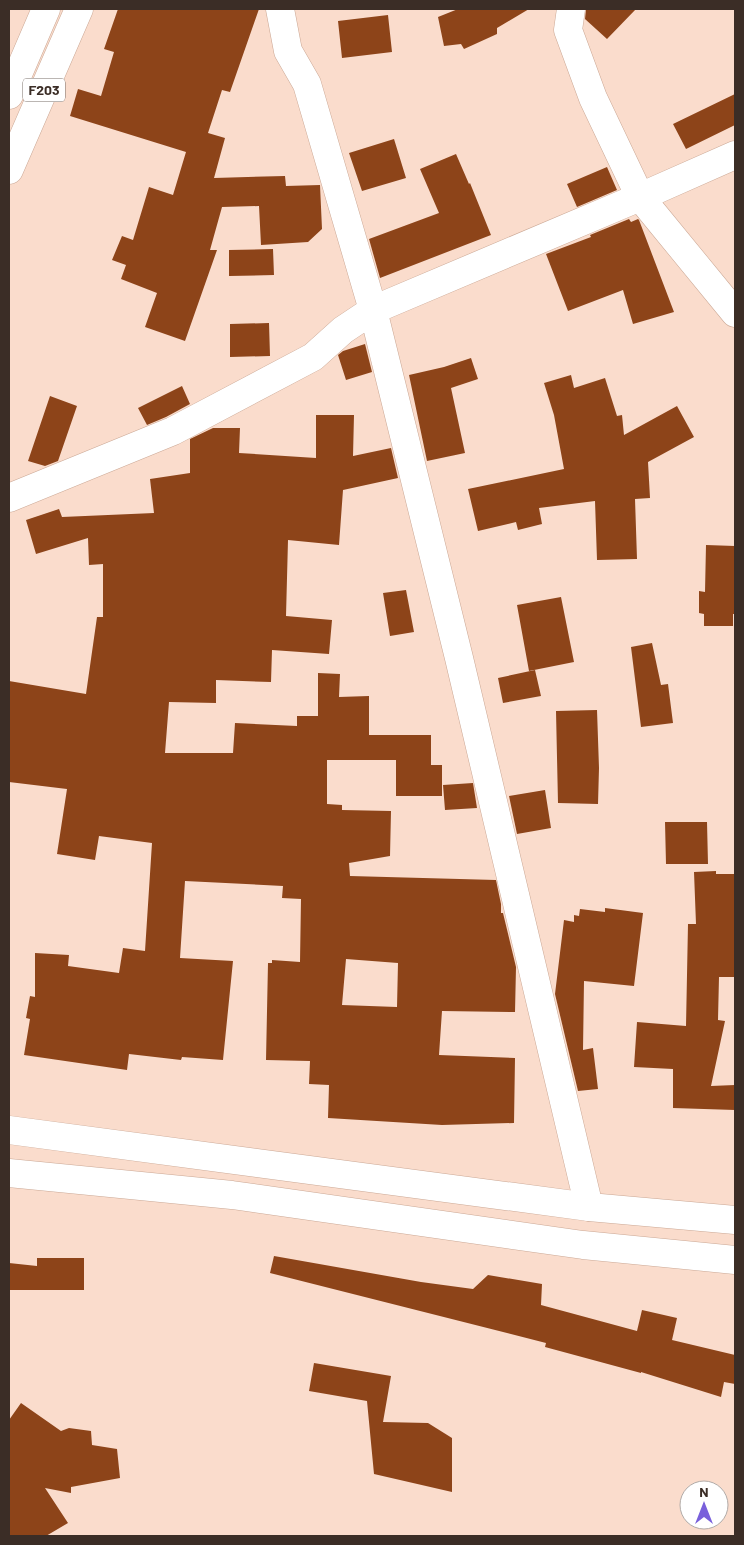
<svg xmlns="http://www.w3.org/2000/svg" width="744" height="1545" viewBox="0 0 744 1545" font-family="Barlow,sans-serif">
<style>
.building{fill:#8d4419;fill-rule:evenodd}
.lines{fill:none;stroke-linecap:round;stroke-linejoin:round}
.minor-casing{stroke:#cba895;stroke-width:29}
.major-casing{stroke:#cba895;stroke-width:29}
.minor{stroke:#fff;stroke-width:28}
.major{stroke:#fff;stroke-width:28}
.labels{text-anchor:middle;stroke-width:5;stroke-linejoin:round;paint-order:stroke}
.shield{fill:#fff;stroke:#766c67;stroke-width:1}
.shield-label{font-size:14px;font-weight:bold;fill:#3b2d26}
</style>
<rect width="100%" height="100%" fill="#fadccc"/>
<path class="building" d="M 118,9 L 259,9 L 230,92 L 222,90 L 208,133 L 225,138 L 214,178 L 285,176 L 286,186 L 320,185 L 322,229 L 308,242 L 261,245 L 259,206 L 222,207 L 210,250 L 217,250 L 185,341 L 145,327 L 157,293 L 121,279 L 126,265 L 112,260 L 122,236 L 133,240 L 149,187 L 173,195 L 186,152 L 70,116 L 78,89 L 101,96 L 114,52 L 104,49 Z
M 458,9 L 529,9 L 497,28 L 497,34 L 464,49 L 461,44 L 444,46 L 438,17 Z
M 586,9 L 636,9 L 607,39 L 585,19 Z
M 388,15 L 392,52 L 342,58 L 338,21 Z
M 735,94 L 735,125 L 686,149 L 673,124 Z
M 394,139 L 406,178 L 362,191 L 349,153 Z
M 456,154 L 469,184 L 470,183 L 491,235 L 380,278 L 369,239 L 439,213 L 420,169 Z
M 607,167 L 617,190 L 577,207 L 567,184 Z
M 629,219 L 631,222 L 638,219 L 639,220 L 674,312 L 633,324 L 623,290 L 568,311 L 546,254 L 591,237 L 590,235 Z
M 273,249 L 274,275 L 229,276 L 229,250 Z
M 269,323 L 270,356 L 230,357 L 230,324 Z
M 365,344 L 372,372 L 346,380 L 338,355 L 343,351 Z
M 471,358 L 478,379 L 451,388 L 465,453 L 427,461 L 409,375 L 444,367 Z
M 571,375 L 574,388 L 605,378 L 617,416 L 622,415 L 624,435 L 677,406 L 694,437 L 648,462 L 650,498 L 635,499 L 637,559 L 597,560 L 595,501 L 539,508 L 542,524 L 518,530 L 516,522 L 478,531 L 468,489 L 564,469 L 554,415 L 544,383 Z
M 182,386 L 190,404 L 166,417 L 147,425 L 138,408 Z
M 50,396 L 77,406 L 58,461 L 45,466 L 28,461 Z
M 316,415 L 354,415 L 353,456 L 391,448 L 398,478 L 343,490 L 339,545 L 288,540 L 286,616 L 332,620 L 329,654 L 272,650 L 271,682 L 216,680 L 216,703 L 169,702 L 165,753 L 233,753 L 235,723 L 297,726 L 297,716 L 318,716 L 318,673 L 340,674 L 339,697 L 369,696 L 369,735 L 431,735 L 431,765 L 442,765 L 442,796 L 396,796 L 396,760 L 327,760 L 327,804 L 342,805 L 342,810 L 391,811 L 390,856 L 349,863 L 350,876 L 496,880 L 501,904 L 501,913 L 503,913 L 516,967 L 515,1012 L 442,1011 L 439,1055 L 515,1058 L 514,1123 L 442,1125 L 328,1118 L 329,1085 L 309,1084 L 310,1061 L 266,1060 L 268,963 L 272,963 L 272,960 L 300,962 L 301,899 L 282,898 L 283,886 L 185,881 L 180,958 L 233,961 L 223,1060 L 182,1057 L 181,1060 L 129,1054 L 127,1070 L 24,1055 L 30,1019 L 26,1018 L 30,996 L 35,997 L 35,953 L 69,955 L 68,966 L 119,973 L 123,948 L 145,951 L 152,843 L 99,836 L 95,860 L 57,854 L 67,789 L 9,782 L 9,681 L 86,694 L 97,617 L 103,617 L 103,564 L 89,565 L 88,538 L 36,554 L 26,520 L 59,509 L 62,517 L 154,513 L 150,479 L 190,473 L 190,439 L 213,428 L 240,428 L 239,453 L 316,458 ZM 346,959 L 398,963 L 397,1007 L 342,1005 Z
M 706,545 L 735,546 L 735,614 L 733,614 L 733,626 L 704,626 L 704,614 L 699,613 L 699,591 L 705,592 Z
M 406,590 L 414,632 L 390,636 L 383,593 Z
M 561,597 L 574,662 L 529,671 L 517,605 Z
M 652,643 L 661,685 L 668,684 L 673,723 L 641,727 L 631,647 Z
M 535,670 L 541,696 L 503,703 L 498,678 Z
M 597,710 L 599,768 L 598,804 L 558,803 L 556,711 Z
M 473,783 L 477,808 L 445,810 L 443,785 Z
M 545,790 L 551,828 L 517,834 L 509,796 Z
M 665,822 L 707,822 L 708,864 L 666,864 Z
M 716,871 L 716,874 L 735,874 L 735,977 L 719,977 L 718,1020 L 725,1021 L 711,1086 L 735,1085 L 735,1110 L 673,1108 L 673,1069 L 634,1067 L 637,1022 L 686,1026 L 688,924 L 696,924 L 694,872 Z
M 605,908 L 643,913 L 634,986 L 584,981 L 583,1050 L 593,1048 L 598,1089 L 578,1091 L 555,994 L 564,920 L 574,922 L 574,915 L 579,916 L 580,909 L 605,912 Z
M 274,1256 L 421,1282 L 473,1289 L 488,1275 L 542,1284 L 541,1305 L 637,1331 L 642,1310 L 677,1318 L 672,1340 L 735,1355 L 735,1384 L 724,1382 L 721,1397 L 641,1372 L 641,1373 L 545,1347 L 546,1343 L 270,1273 Z
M 37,1258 L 84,1258 L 84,1290 L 9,1290 L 9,1263 L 37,1266 Z
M 314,1363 L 391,1376 L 383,1422 L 428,1423 L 452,1438 L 452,1492 L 374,1474 L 367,1401 L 309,1391 Z
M 21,1403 L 61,1431 L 69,1428 L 91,1431 L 92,1445 L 117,1449 L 120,1478 L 71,1487 L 71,1493 L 45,1488 L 68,1523 L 46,1536 L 9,1536 L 9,1420 Z"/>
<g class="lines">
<defs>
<path id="minor" d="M 280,9 L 288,51 L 307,84 L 373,310 L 459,658 L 589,1207
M 571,9 L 568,30 L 593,98 L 640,197 L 735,313
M 9,498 L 173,431 L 313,357 L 343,330 L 373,310 L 640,197 L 735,155"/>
<path id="major" d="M 9,95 L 46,9
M 9,170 L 79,9
M 9,1130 L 589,1207 L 735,1220
M 9,1173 L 232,1195 L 583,1245 L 735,1260"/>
</defs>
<use href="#minor" class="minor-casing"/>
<use href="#major" class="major-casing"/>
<use href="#minor" class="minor"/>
<use href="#major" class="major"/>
</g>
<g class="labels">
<rect class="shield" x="23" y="78.5" width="42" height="23" rx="4"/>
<g class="shield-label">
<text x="44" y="95">F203</text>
</g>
</g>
<rect width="744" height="1545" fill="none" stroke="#3b2d26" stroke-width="20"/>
<g transform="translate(704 1505)"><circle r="24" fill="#ffffff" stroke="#b1aba8"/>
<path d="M0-4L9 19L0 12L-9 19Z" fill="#7960db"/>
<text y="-8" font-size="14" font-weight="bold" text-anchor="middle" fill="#3b2d26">N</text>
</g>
</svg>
